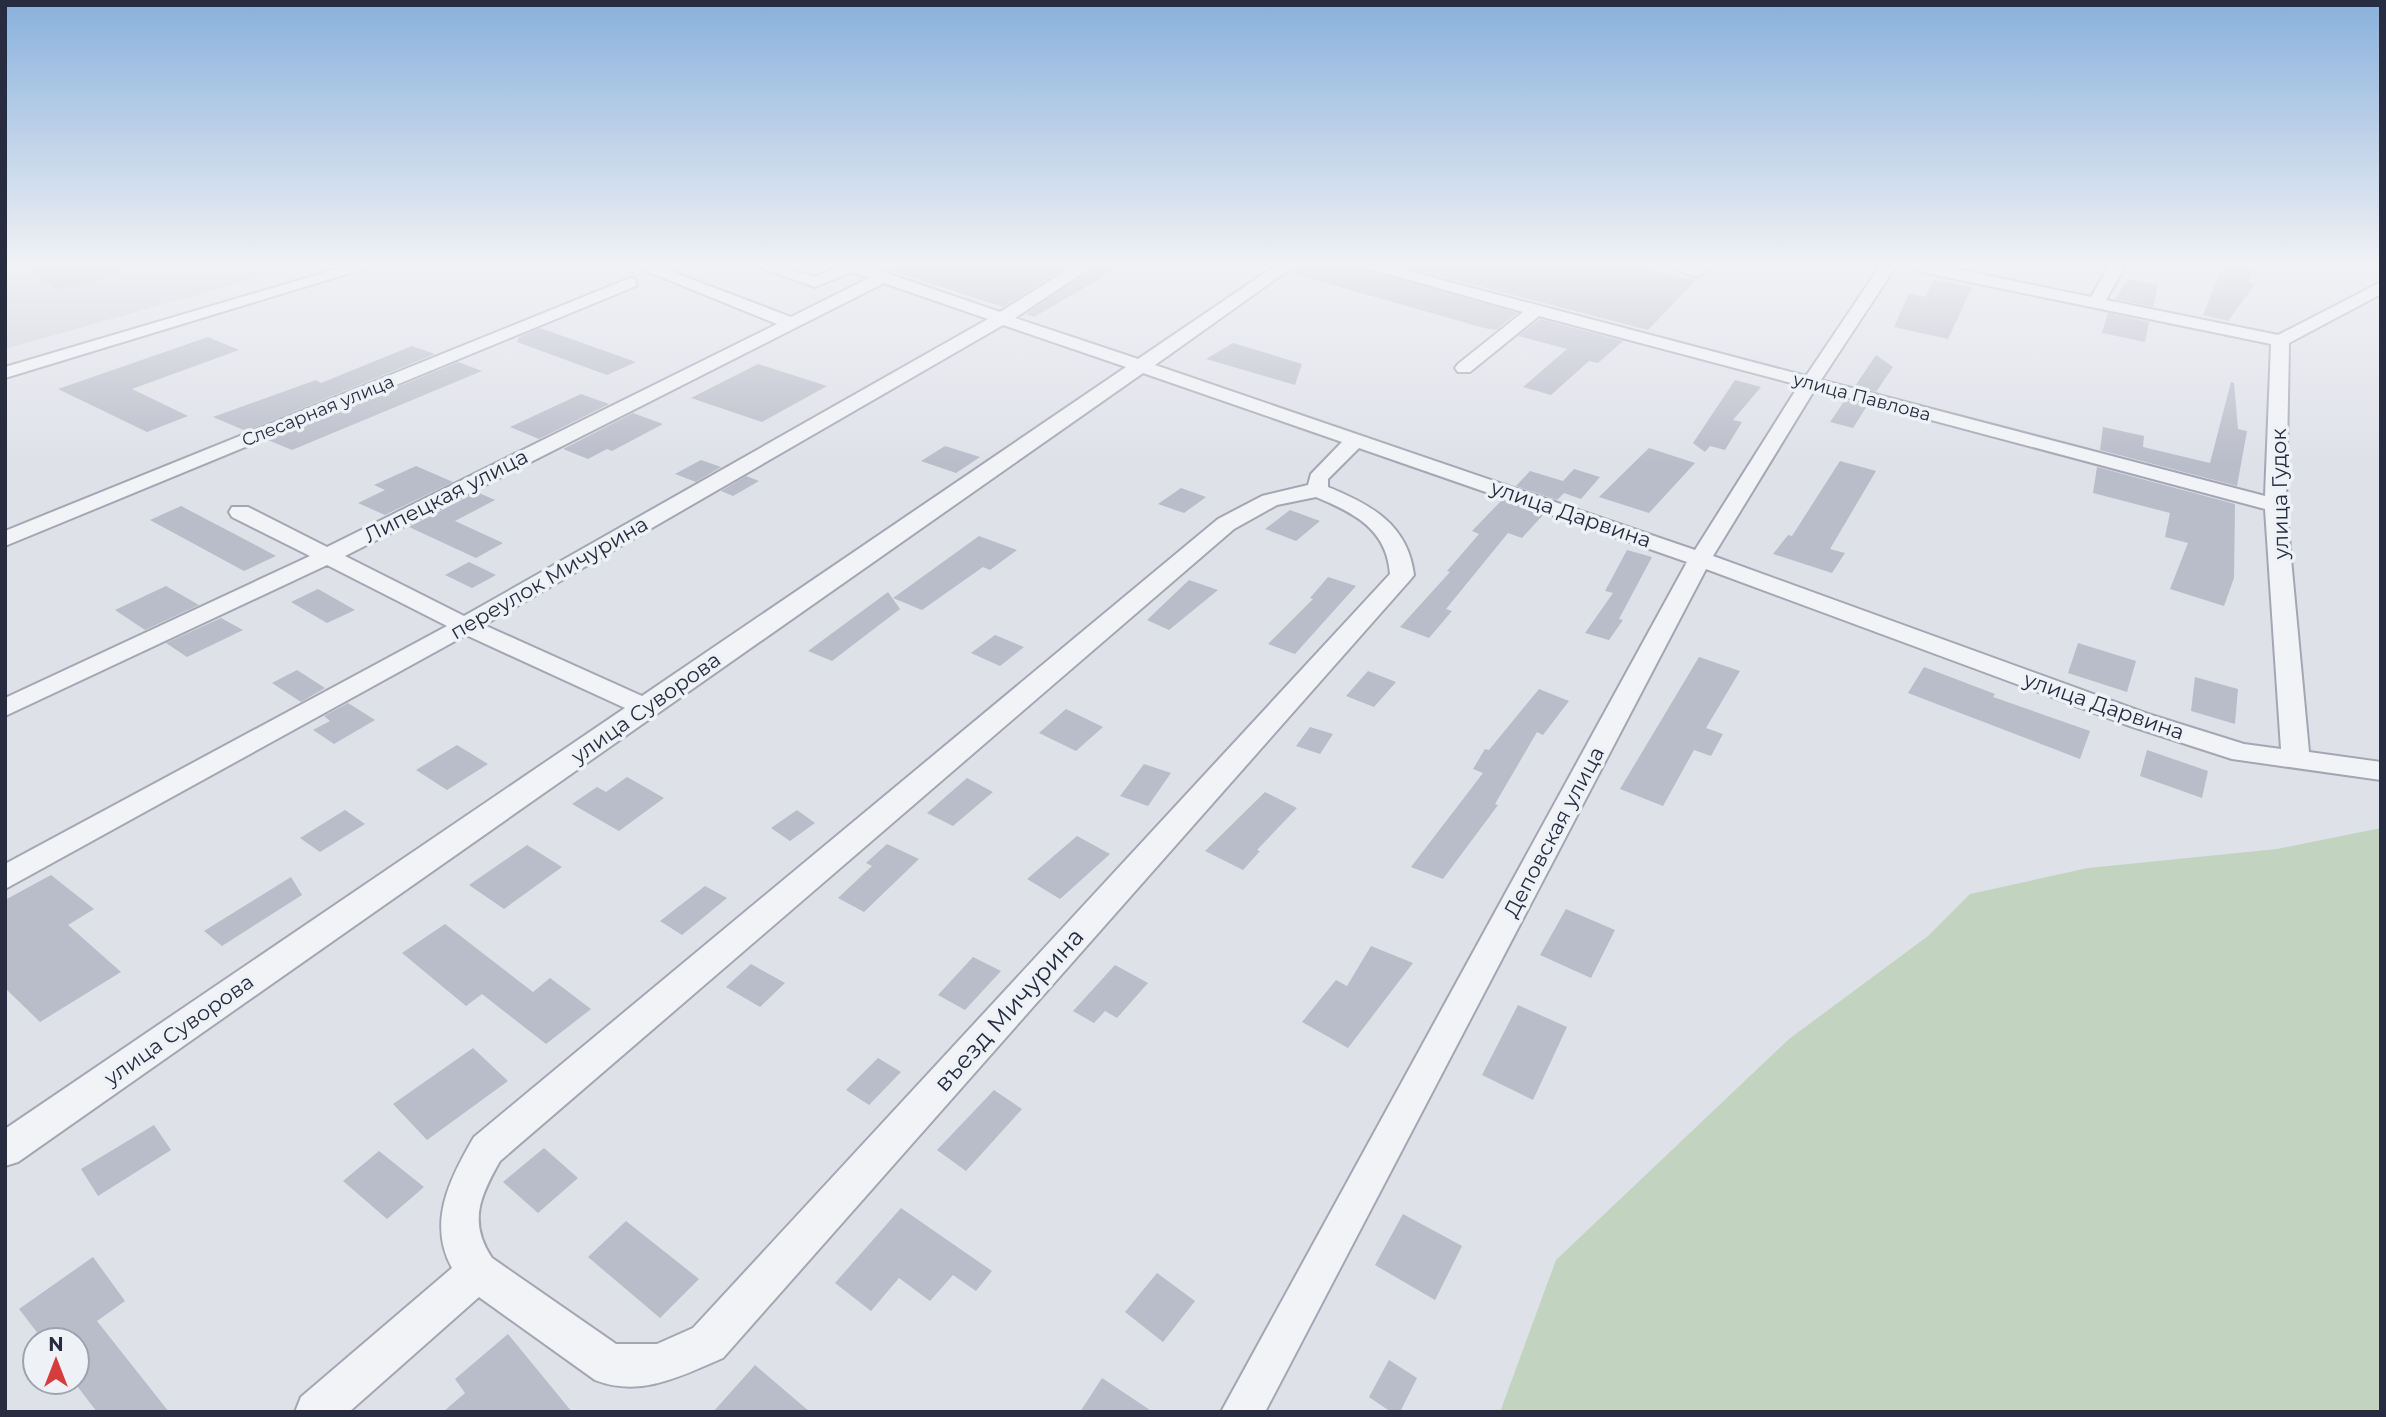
<svg xmlns="http://www.w3.org/2000/svg" width="2386" height="1417" viewBox="0 0 2386 1417" font-family="Montserrat,sans-serif">
<style>
.built{fill:#cdd0db}
.green{fill:#c2d3bf}
.building{fill:#b9bcc9}
.lines{fill:none;stroke-linecap:round;stroke-linejoin:round}
.minor-casing{stroke:#a4a7b3;stroke-width:4}
.minor{fill:#f2f3f7;fill-rule:evenodd}
.labels{text-anchor:middle;stroke-width:7;stroke-linejoin:round;paint-order:stroke}
.far-street-label{font-size:18px;fill:#272c41;stroke:#eef1f6}
.street-label{font-size:21px;fill:#272c41;stroke:#eef1f6}
.near-street-label{font-size:24px;fill:#272c41;stroke:#eef1f6}
</style>
<rect width="100%" height="100%" fill="#dfe1e9"/>
<path class="built" d="M 5,266 L 298,266 L 5,349 Z"/>
<path class="green" d="M 2381,828 L 2381,1412 L 1500,1412 L 1556,1260 L 1789,1039 L 1928,936 L 1970,894 L 2088,868 L 2277,849 Z"/>
<path class="building" d="M 27,266 L 117,266 L 118,274 L 57,290 Z
M 893,266 L 1067,266 L 1003,307 L 892,271 Z
M 1096,266 L 1122,266 L 1034,317 L 1026,314 Z
M 1297,266 L 1359,266 L 1517,313 L 1496,330 L 1484,328 L 1294,274 Z
M 1401,266 L 1633,266 L 1696,280 L 1648,330 Z
M 2223,266 L 2254,266 L 2249,282 L 2255,284 L 2228,321 L 2203,315 Z
M 2128,279 L 2158,285 L 2153,307 L 2115,299 Z
M 1934,280 L 1972,287 L 1948,339 L 1894,327 L 1909,293 L 1925,297 Z
M 2108,313 L 2149,322 L 2145,342 L 2102,333 Z
M 1540,319 L 1623,341 L 1598,363 L 1589,361 L 1551,395 L 1523,387 L 1567,349 L 1518,336 Z
M 540,328 L 636,362 L 607,375 L 517,342 L 519,337 Z
M 208,337 L 239,350 L 132,389 L 188,416 L 147,432 L 58,389 Z
M 1233,343 L 1302,364 L 1295,385 L 1206,359 Z
M 412,346 L 435,354 L 246,431 L 213,417 L 316,380 L 321,383 Z
M 1876,355 L 1893,367 L 1876,392 L 1855,386 Z
M 458,362 L 482,371 L 292,450 L 268,440 Z
M 758,364 L 827,386 L 762,422 L 691,398 Z
M 1735,380 L 1761,387 L 1733,420 L 1742,422 L 1725,450 L 1710,446 L 1705,452 L 1693,443 Z
M 2231,382 L 2234,383 L 2238,429 L 2247,431 L 2237,486 L 2100,450 L 2103,427 L 2144,436 L 2143,447 L 2210,463 Z
M 581,394 L 609,404 L 539,439 L 510,427 Z
M 1845,400 L 1867,406 L 1853,428 L 1830,422 Z
M 633,413 L 663,424 L 612,451 L 607,449 L 588,459 L 563,449 Z
M 945,446 L 980,457 L 956,473 L 921,461 Z
M 1649,448 L 1695,463 L 1649,513 L 1599,497 Z
M 701,460 L 721,467 L 696,482 L 675,474 Z
M 1840,461 L 1876,471 L 1830,549 L 1845,553 L 1832,573 L 1773,554 L 1788,535 L 1792,536 Z
M 416,466 L 453,482 L 385,515 L 358,503 L 385,490 L 374,485 Z
M 2097,467 L 2235,504 L 2234,578 L 2224,606 L 2170,589 L 2188,543 L 2165,537 L 2170,513 L 2093,493 Z
M 1574,469 L 1600,477 L 1581,499 L 1564,493 L 1557,500 L 1516,486 L 1530,471 L 1563,481 Z
M 746,476 L 759,481 L 733,496 L 721,491 Z
M 1181,488 L 1206,497 L 1184,513 L 1158,504 Z
M 477,492 L 495,500 L 455,521 L 503,543 L 476,558 L 409,527 Z
M 1502,500 L 1543,515 L 1522,538 L 1508,533 L 1446,609 L 1452,611 L 1429,638 L 1400,627 L 1450,572 L 1447,571 L 1479,534 L 1472,531 Z
M 181,506 L 246,540 L 276,556 L 244,571 L 150,520 Z
M 1290,510 L 1320,521 L 1296,541 L 1265,529 Z
M 979,536 L 1017,550 L 990,570 L 983,567 L 922,610 L 893,598 Z
M 1627,550 L 1652,557 L 1619,619 L 1623,620 L 1609,640 L 1585,633 L 1613,593 L 1605,591 Z
M 469,562 L 496,575 L 472,588 L 445,575 Z
M 1328,577 L 1356,586 L 1295,654 L 1268,644 L 1313,599 L 1310,598 Z
M 1189,580 L 1218,590 L 1169,630 L 1147,620 Z
M 166,586 L 199,605 L 145,630 L 115,610 Z
M 318,589 L 355,610 L 327,623 L 291,602 Z
M 888,592 L 900,609 L 832,661 L 808,651 Z
M 221,618 L 243,630 L 187,657 L 166,643 Z
M 995,635 L 1024,647 L 1000,666 L 971,653 Z
M 2078,643 L 2136,661 L 2127,692 L 2068,673 Z
M 1699,657 L 1740,671 L 1706,728 L 1723,734 L 1711,756 L 1694,750 L 1663,806 L 1620,789 Z
M 1924,667 L 1995,694 L 1993,697 L 2090,731 L 2080,759 L 1908,693 Z
M 297,670 L 325,688 L 301,702 L 272,683 Z
M 1368,671 L 1396,682 L 1374,707 L 1346,696 Z
M 2195,677 L 2238,689 L 2235,724 L 2191,711 Z
M 1539,689 L 1569,701 L 1543,735 L 1537,732 L 1495,804 L 1498,805 L 1443,879 L 1411,867 L 1483,773 L 1473,769 L 1485,749 L 1489,750 Z
M 348,703 L 375,720 L 334,744 L 313,730 L 330,721 L 324,716 Z
M 1066,709 L 1103,727 L 1076,751 L 1039,733 Z
M 1310,727 L 1333,734 L 1320,754 L 1296,746 Z
M 457,745 L 488,764 L 447,790 L 416,770 Z
M 2147,750 L 2208,771 L 2202,798 L 2140,776 Z
M 1144,764 L 1171,773 L 1148,806 L 1120,796 Z
M 627,777 L 664,798 L 619,831 L 572,804 L 597,787 L 606,792 Z
M 967,778 L 993,792 L 953,826 L 927,813 Z
M 1265,792 L 1297,808 L 1257,850 L 1260,851 L 1243,870 L 1205,851 Z
M 345,810 L 365,824 L 320,852 L 300,838 Z
M 797,810 L 815,823 L 790,841 L 771,828 Z
M 1077,836 L 1110,854 L 1060,899 L 1027,879 Z
M 887,844 L 919,859 L 864,912 L 838,898 L 872,866 L 866,863 Z
M 527,845 L 562,867 L 504,909 L 469,885 Z
M 51,875 L 94,909 L 68,925 L 121,972 L 40,1022 L 5,988 L 5,900 Z
M 291,877 L 302,895 L 222,946 L 204,931 Z
M 705,886 L 727,898 L 682,935 L 660,921 Z
M 1566,909 L 1615,930 L 1591,978 L 1540,955 Z
M 445,924 L 533,992 L 550,978 L 591,1009 L 546,1044 L 482,994 L 466,1006 L 402,953 Z
M 1371,946 L 1413,963 L 1348,1048 L 1302,1022 L 1336,980 L 1347,986 Z
M 973,957 L 1001,971 L 965,1010 L 938,995 Z
M 751,964 L 785,983 L 760,1007 L 726,987 Z
M 1115,965 L 1148,983 L 1117,1018 L 1105,1011 L 1094,1023 L 1073,1011 Z
M 1518,1005 L 1567,1027 L 1533,1100 L 1482,1075 Z
M 473,1048 L 508,1081 L 427,1140 L 393,1104 Z
M 878,1058 L 901,1072 L 869,1105 L 846,1090 Z
M 994,1090 L 1022,1109 L 966,1171 L 937,1150 Z
M 154,1125 L 171,1150 L 98,1196 L 81,1169 Z
M 544,1148 L 578,1178 L 538,1213 L 503,1182 Z
M 379,1151 L 424,1187 L 387,1219 L 343,1181 Z
M 901,1208 L 992,1271 L 976,1291 L 953,1275 L 930,1301 L 899,1278 L 871,1311 L 835,1283 Z
M 1403,1214 L 1462,1246 L 1435,1300 L 1375,1265 Z
M 626,1221 L 699,1279 L 660,1318 L 588,1257 Z
M 93,1257 L 125,1301 L 97,1321 L 169,1412 L 97,1412 L 74,1382 L 77,1382 L 77,1340 L 43,1340 L 19,1309 Z
M 1157,1273 L 1195,1301 L 1163,1342 L 1125,1312 Z
M 508,1334 L 572,1412 L 443,1412 L 465,1393 L 455,1379 Z
M 1389,1360 L 1417,1378 L 1400,1412 L 1391,1412 L 1369,1397 Z
M 755,1365 L 810,1412 L 713,1412 Z
M 1102,1378 L 1153,1412 L 1080,1412 Z"/>
<g class="lines">
<defs>
<path id="minor" d="M 347,266 L 373,266 L 5,378 L 5,367 Z
M 634,266 L 657,266 L 791,317 L 869,278 L 852,272 L 815,287 L 757,266 L 782,266 L 814,277 L 840,266 L 866,266 L 1000,312 L 1073,266 L 1093,266 L 1015,318 L 1138,359 L 1275,266 L 1294,266 L 1155,365 L 1695,550 L 1799,385 L 1539,316 L 1470,372 L 1458,372 L 1455,368 L 1458,364 L 1523,312 L 1361,266 L 1389,266 L 1806,376 L 1880,266 L 1896,266 L 1821,380 L 2265,496 L 2271,344 L 1916,271 L 1908,266 L 1941,266 L 2091,297 L 2109,266 L 2125,266 L 2106,300 L 2278,335 L 2381,282 L 2381,294 L 2289,343 L 2286,505 L 2309,752 L 2381,762 L 2381,780 L 2232,759 L 2130,726 L 1706,569 L 1265,1412 L 1221,1412 L 1687,562 L 1359,448 L 1328,479 L 1328,487 C 1372,505 1408,525 1414,575 L 1410,580 L 723,1358 C 681,1376 640,1398 595,1380 L 479,1297 L 349,1412 L 295,1412 L 301,1397 L 452,1268 C 427,1223 450,1178 474,1137 L 1218,519 L 1262,496 L 1308,485 L 1311,474 L 1342,442 L 1143,373 L 18,1162 L 5,1166 L 5,1129 L 625,708 L 466,635 L 5,889 L 5,864 L 447,626 L 327,565 L 5,716 L 5,698 L 310,556 L 232,517 L 229,512 L 232,507 L 248,507 L 327,547 L 777,324 ZM 884,283 L 988,319 L 464,616 L 345,556 ZM 1003,325 L 1126,367 L 642,696 L 484,625 ZM 1815,389 L 2265,509 L 2281,749 L 2244,744 L 2148,714 L 1713,556 ZM 1316,497 C 1354,513 1387,529 1390,574 L 693,1328 L 657,1344 L 616,1344 L 492,1258 C 468,1222 480,1196 500,1161 L 1234,529 L 1277,505 Z
M 1665,266 L 1694,266 L 1705,272 L 1697,277 Z
M 630,278 L 636,280 L 636,286 L 5,546 L 5,531 Z"/>
</defs>
<use href="#minor" class="minor-casing"/>
<use href="#minor" class="minor"/>
</g>
<linearGradient id="sky" x2="0" y2="1"><stop stop-color="#88b0dc"/><stop offset="0.57" stop-color="#f1f2f5"/><stop offset="1" stop-color="#f1f2f5" stop-opacity="0"/></linearGradient>
<rect width="2386" height="465" fill="url(#sky)"/>
<g class="labels">
<g class="far-street-label">
<text transform="translate(1862 397) rotate(15)" y="6">улица Павлова</text>
<text transform="translate(318 411) rotate(-22)" y="6">Слесарная улица</text>
</g>
<g class="street-label">
<text transform="translate(2280 494) rotate(-91)" y="7">улица Гудок</text>
<text transform="translate(446 496) rotate(-27)" y="7">Липецкая улица</text>
<text transform="translate(1571 514) rotate(19)" y="7">улица Дарвина</text>
<text transform="translate(549 578) rotate(-30)" y="7">переулок Мичурина</text>
<text transform="translate(2104 706) rotate(19)" y="7">улица Дарвина</text>
<text transform="translate(646 708) rotate(-35)" y="7">улица Суворова</text>
<text transform="translate(1554 832) rotate(-62)" y="7">Деповская улица</text>
<text transform="translate(179 1030) rotate(-35)" y="7">улица Суворова</text>
</g>
<g class="near-street-label">
<text transform="translate(1009 1010) rotate(-48)" y="8">въезд Мичурина</text>
</g>
</g>
<rect width="2386" height="1417" fill="none" stroke="#272c41" stroke-width="14"/>
<g transform="translate(56 1361)"><circle r="33" fill="#eef1f6" stroke="#9ea2ae" stroke-width="2"/>
<path d="M0-5L12 26L0 18L-12 26Z" fill="#d53d3d"/>
<text y="-10" font-size="19" font-weight="bold" text-anchor="middle" fill="#272c41">N</text>
</g>
</svg>
